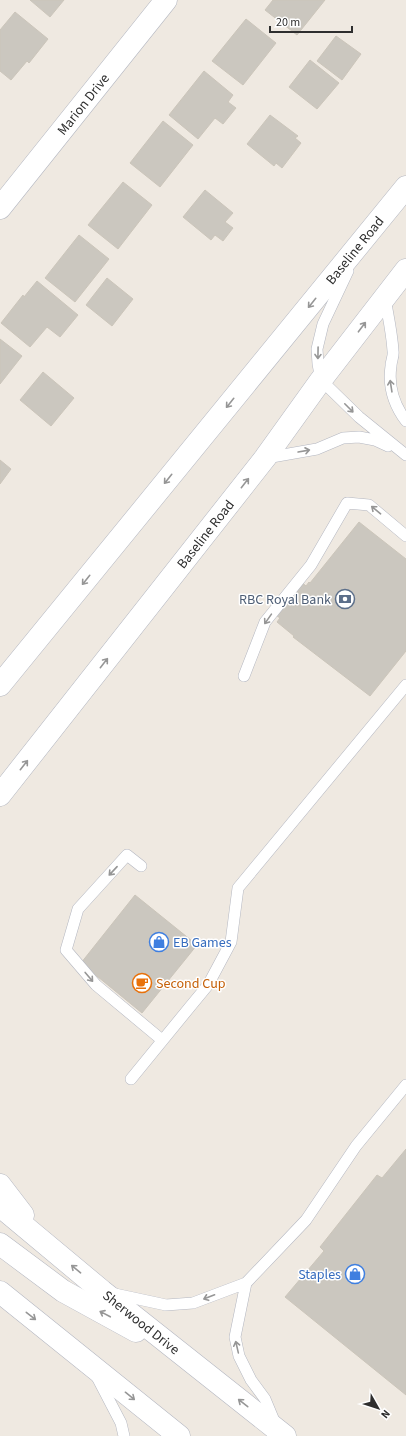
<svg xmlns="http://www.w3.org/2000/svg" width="406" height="1436" viewBox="0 0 406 1436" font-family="'Source Sans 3',sans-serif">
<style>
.building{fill:#cbc7bf;stroke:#cbc5ba}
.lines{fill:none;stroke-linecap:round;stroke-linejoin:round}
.lane-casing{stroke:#b4b7c1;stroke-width:12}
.street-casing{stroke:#b4b7c1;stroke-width:23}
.secondary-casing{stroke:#b4b7c1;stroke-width:23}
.lane{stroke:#fff;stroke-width:11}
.street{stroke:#fff;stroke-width:22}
.secondary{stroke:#fff;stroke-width:22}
.oneway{stroke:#969696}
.labels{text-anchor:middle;stroke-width:3;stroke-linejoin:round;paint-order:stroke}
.street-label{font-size:14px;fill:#2e2e2e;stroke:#fff}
.service-label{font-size:14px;fill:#4e5e75;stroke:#fff;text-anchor:end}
.shop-label{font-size:14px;fill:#366cbe;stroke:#fff;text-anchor:start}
.food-label{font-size:14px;fill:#c56008;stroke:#fff;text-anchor:start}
</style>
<rect width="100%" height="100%" fill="#efe9e1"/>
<path class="building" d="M 30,0 L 64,0 L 50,17 Z
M 273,0 L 325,0 L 297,35 L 265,10 Z
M 15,12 L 48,39 L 29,63 L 27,61 L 11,80 L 0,71 L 0,30 Z
M 246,19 L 276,43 L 243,85 L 212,61 Z
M 336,36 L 361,54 L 342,80 L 317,61 Z
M 310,60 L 339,83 L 317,109 L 289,87 Z
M 204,71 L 233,95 L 228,102 L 236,108 L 223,124 L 215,118 L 198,139 L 169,115 Z
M 270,115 L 298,136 L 295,138 L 301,143 L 282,168 L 276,163 L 274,166 L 247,144 Z
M 163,121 L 193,145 L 160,187 L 130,163 Z
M 123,182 L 152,205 L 118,249 L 88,225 Z
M 205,190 L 233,213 L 225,222 L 233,228 L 223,241 L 215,235 L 211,240 L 183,217 Z
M 79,235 L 109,259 L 75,302 L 45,278 Z
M 107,278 L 133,299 L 112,326 L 86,305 Z
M 37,281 L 78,315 L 60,337 L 47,327 L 30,347 L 1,323 L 23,295 L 24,297 Z
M 0,339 L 22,356 L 0,384 Z
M 43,372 L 74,398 L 51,426 L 20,400 Z
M 0,460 L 11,469 L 0,484 Z
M 359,522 L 406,559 L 406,651 L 370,696 L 293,637 L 294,636 L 277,622 L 280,618 L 273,613 L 299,580 L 306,586 L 309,582 L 310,583 Z
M 135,895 L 197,945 L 142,1013 L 81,963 Z
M 406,1149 L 406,1395 L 285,1297 L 324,1251 L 320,1247 L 377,1175 L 382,1178 Z"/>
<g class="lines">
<defs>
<path id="lane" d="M 348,271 L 323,324 L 317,349 L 318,364 L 321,380 L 359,417 L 406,455
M 385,298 C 388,316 392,333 393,351 C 394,356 391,361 391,366 C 388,386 394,405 406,421
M 266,458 L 317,449 L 343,438 L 359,437 L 375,440 L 388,446
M 244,676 L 265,622 L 311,565 L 347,503 L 369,505 L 406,536
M 141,866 L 127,855 L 78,909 L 66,950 L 96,985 L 162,1040
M 131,1079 L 189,1008 L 208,985 L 231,942 L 238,888 L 406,685
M 246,1283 L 235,1337 L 239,1356 L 251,1380 L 265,1399 L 275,1423
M 115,1294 L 166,1305 L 193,1303 L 246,1283 L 306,1220 L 356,1146 L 406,1085
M 97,1377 L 121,1423 L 124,1436"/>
<g id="street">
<path id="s1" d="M 0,208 L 166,0"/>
</g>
<g id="secondary">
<path id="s2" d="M 0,685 L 406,187"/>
<path id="s3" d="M 0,795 L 265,458 L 321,380 L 406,270"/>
<path d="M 0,1185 L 23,1215"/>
<path id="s4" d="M 0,1206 L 102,1291 L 285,1436"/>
<path d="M 0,1244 L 63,1291 L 136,1331"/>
<path d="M 0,1292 L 179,1436"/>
</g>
</defs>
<use href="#lane" class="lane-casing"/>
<use href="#street" class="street-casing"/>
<use href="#secondary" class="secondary-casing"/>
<use href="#lane" class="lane"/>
<use href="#street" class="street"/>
<use href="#secondary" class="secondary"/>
</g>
<defs><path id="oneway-shaft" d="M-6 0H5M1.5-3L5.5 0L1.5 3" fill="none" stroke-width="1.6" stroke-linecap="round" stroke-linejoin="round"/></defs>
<g class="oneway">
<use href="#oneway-shaft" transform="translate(312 303) rotate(129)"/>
<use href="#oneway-shaft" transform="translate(362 327) rotate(-53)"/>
<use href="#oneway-shaft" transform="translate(318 353) rotate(91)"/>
<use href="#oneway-shaft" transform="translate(391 386) rotate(-99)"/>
<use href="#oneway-shaft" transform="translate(230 403) rotate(129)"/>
<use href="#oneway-shaft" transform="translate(349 408) rotate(45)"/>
<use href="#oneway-shaft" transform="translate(304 451) rotate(-10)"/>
<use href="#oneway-shaft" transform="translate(168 479) rotate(129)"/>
<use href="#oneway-shaft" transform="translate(245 483) rotate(-52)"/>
<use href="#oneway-shaft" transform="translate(376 510) rotate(-140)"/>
<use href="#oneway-shaft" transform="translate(86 580) rotate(129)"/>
<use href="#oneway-shaft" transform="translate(268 619) rotate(125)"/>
<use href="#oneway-shaft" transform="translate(104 663) rotate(-52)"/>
<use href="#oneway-shaft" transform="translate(24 765) rotate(-52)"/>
<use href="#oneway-shaft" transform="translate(113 871) rotate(133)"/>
<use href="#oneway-shaft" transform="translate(89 977) rotate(50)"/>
<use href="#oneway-shaft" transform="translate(76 1269) rotate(-140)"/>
<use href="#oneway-shaft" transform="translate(209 1297) rotate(159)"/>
<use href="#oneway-shaft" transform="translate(105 1314) rotate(-152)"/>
<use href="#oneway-shaft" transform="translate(31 1316) rotate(38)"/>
<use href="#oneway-shaft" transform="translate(237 1347) rotate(-103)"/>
<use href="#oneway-shaft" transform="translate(130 1396) rotate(39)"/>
<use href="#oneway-shaft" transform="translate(243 1403) rotate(-142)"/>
</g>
<defs>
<symbol id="bank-ring" viewBox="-11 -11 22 22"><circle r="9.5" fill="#fff" stroke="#5c6f8a" stroke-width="1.5"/><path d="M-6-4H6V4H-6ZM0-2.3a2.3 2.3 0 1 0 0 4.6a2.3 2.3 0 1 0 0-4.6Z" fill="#5c6f8a"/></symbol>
<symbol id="shop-ring" viewBox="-11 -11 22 22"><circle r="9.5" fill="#fff" stroke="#3f7fe0" stroke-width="1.5"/><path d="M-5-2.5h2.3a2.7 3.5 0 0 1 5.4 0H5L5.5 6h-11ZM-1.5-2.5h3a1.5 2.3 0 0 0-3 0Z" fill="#3f7fe0"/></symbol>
<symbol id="cafe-ring" viewBox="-11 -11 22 22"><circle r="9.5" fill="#fff" stroke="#e8710a" stroke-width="1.5"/><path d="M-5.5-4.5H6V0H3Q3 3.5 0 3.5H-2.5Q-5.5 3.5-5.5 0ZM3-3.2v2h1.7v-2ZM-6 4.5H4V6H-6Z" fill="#e8710a"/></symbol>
</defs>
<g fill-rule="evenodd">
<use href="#bank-ring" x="334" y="588" width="22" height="22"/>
<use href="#shop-ring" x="148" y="931" width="22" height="22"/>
<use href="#cafe-ring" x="131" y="972" width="22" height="22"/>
<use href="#shop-ring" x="344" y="1263" width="22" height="22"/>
</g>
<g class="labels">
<g class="street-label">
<text dy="5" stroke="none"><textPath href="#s1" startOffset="133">Marion Drive</textPath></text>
<text dy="5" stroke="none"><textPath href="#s2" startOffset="561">Baseline Road</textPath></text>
<text dy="5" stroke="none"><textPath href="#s3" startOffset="332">Baseline Road</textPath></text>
<text dy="5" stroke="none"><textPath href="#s4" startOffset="183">Sherwood Drive</textPath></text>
</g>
<g class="service-label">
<text x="331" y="604">RBC Royal Bank</text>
</g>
<g class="shop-label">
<text x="173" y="947">EB Games</text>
<text x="341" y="1279" text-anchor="end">Staples</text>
</g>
<g class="food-label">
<text x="156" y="988">Second Cup</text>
</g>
</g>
<g transform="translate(378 1408) rotate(129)" stroke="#ffffff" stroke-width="3" paint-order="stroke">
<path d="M0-3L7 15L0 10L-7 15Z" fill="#2e2e2e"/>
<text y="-6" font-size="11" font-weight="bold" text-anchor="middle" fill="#2e2e2e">N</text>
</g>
<path d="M270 26v6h82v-6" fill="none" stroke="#2e2e2e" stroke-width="2"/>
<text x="276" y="26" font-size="12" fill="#2e2e2e" stroke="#ffffff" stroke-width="3" paint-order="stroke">20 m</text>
</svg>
